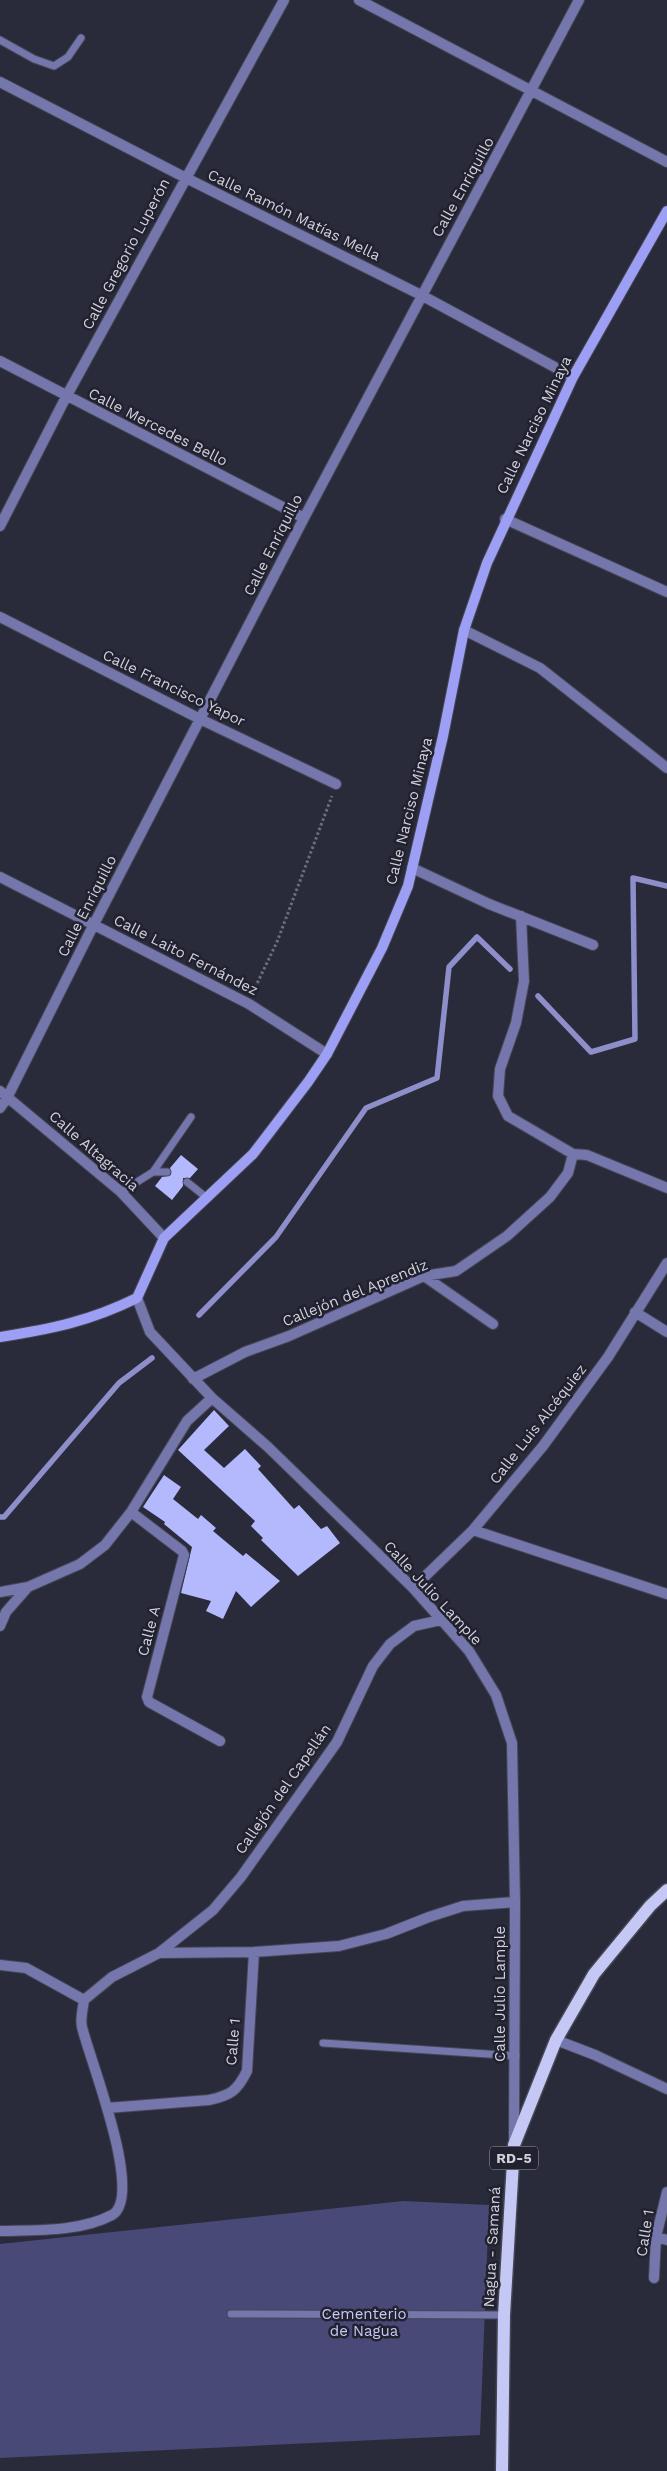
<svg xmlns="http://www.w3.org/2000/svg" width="667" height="2471" viewBox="0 0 667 2471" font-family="'Work Sans',sans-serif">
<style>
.green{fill:#484976}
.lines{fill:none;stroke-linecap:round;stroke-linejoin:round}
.stream{stroke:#8e8eca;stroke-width:5.5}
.building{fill:#b4b8fd}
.lane-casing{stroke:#454654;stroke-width:9}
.street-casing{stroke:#454654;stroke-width:12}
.secondary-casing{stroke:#454654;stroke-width:12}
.primary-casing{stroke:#454654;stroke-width:15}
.path{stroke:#6d6e7b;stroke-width:3;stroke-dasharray:2.5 2.5;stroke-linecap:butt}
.lane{stroke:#7476ac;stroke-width:7}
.street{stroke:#7476ac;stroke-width:10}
.secondary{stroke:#9d9ff5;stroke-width:10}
.primary{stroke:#c5c8f4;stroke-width:12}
.labels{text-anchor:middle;stroke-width:5;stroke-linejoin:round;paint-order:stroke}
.shield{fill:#212130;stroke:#9c9ca8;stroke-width:1}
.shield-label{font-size:14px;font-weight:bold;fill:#d0d1db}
.street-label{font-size:15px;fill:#d0d1db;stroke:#212130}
.park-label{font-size:15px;fill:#c5c9f4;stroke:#212130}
</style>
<rect width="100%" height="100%" fill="#2a2b3a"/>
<path class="green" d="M 403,2201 L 489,2205 L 480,2435 L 0,2458 L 0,2244 Z"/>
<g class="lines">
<path class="stream" d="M 538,996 L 591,1052 L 635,1039 L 633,878 L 667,886
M 199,1315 L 276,1237 L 366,1108 L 437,1078 L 449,967 L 477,937 L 510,969
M 0,1517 L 4,1517 L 119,1383 L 152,1358"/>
</g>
<path class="building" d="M 181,1155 L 198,1169 L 190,1178 L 183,1178 L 183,1186 L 172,1200 L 155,1186 L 162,1177 L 171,1175 L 170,1168 Z
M 214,1410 L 229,1426 L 204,1450 L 224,1468 L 245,1449 L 261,1466 L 258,1469 L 294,1509 L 299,1505 L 321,1529 L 327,1526 L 340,1543 L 298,1576 L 261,1540 L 263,1538 L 251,1526 L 255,1521 L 178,1450 Z
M 164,1475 L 181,1487 L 173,1499 L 198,1519 L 201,1515 L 216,1528 L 213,1531 L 243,1556 L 246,1553 L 280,1581 L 251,1607 L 236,1591 L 223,1619 L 206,1611 L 211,1601 L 181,1593 L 192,1547 L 164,1524 L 165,1522 L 143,1507 Z"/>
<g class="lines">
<defs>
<path id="lane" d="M 0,40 L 34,59 L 54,66 L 68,57 L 81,38
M 153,1172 L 191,1117
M 187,1182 L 207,1198
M 121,1192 L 153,1172 L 167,1172
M 323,2043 L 516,2056
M 231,2314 L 504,2315"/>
<path id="street" d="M 359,0 L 667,162
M 0,82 L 184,177 L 421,295 L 573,377
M 0,361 L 304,518
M 505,519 L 667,592
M 0,526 L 66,397 L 284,0
M 0,617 L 200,719 L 336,784
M 464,630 L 540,668 L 667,768
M 412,868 L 489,904 L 593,945
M 0,877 L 249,1004 L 327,1054
M 521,916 L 524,981 L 516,1023 L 500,1069 L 498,1096 L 508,1116 L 573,1154 L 587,1155 L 667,1188
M 0,1091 L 121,1192 L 164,1238
M 0,1108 L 7,1098 L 94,924 L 304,518 L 579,0
M 424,1276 L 493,1324
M 137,1298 L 150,1332 L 212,1398 L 268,1447 L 413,1588 L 469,1651 L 496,1695 L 512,1743 L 515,1902 L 514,2139
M 635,1312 L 667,1332
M 193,1379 L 245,1352 L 289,1336 L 424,1276 L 456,1271 L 507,1236 L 550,1197 L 568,1173 L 573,1154
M 131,1512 L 182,1551 L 184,1555 L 147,1697 L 149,1702 L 220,1741
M 473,1530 L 667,1594
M 413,1588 L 473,1530 L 543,1446 L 608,1357 L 667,1263
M 0,1592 L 28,1587
M 0,1626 L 6,1612 L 28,1587 L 80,1564 L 105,1545 L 131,1512 L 187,1421 L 212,1398
M 159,1953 L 213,1910 L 241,1877 L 337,1742 L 373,1666 L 390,1644 L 414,1626 L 441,1620
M 0,1965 L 26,1968 L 84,2000
M 556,2040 L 595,2055 L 667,2089
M 107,2108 L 209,2100 C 231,2095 237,2091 247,2071 L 254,1952
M 0,2231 C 36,2230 80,2232 112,2215 C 145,2196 89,2058 82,2027 C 80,2019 83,2008 84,2000 L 112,1977 L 159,1953 L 254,1952 L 339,1946 L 386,1934 L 429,1917 L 463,1906 L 515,1902
M 656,2237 L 667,2240
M 654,2278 L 656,2237 L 667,2192"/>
<path id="secondary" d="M 0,1337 C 52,1329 90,1321 137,1298 L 164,1238 L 253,1154 L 308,1082 L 327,1054 L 382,948 L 408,886 L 443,736 L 464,630 L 487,563 L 573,377 L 667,211"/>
<path id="primary" d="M 502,2471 L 504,2315 L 514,2145 L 556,2040 L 594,1974 L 650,1906 L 667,1890"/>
</defs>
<use href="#lane" class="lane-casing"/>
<use href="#street" class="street-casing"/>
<use href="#secondary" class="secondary-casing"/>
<use href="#primary" class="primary-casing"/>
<path class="path" d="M 253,992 L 277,942 L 332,796"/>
<use href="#lane" class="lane"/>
<use href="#street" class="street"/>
<use href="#secondary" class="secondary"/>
<use href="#primary" class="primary"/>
</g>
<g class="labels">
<rect class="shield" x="490" y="2146.5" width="48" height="23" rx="4"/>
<g class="shield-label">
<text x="514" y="2163">RD-5</text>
</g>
<g class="street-label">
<text transform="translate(463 187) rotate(-61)" y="5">Calle Enriquillo</text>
<text transform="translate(294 215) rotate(26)" y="5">Calle Ramón Matías Mella</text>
<text transform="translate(126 254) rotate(-62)" y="5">Calle Gregorio Luperón</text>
<text transform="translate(534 425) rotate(-64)" y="5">Calle Narciso Minaya</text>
<text transform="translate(158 427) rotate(27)" y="5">Calle Mercedes Bello</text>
<text transform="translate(273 545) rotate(-63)" y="5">Calle Enriquillo</text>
<text transform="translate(174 688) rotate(26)" y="5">Calle Francisco Yapor</text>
<text transform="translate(409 811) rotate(-76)" y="5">Calle Narciso Minaya</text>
<text transform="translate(87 906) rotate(-63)" y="5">Calle Enriquillo</text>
<text transform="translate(186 955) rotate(27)" y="5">Calle Laito Fernández</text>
<text transform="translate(94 1151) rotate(41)" y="5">Calle Altagracia</text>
<text transform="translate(355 1293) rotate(-22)" y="5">Callejón del Aprendiz</text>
<text transform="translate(538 1424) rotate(-52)" y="5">Calle Luis Alcéquiez</text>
<text transform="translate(433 1593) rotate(47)" y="5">Calle Julio Lample</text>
<text transform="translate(149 1631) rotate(-75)" y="5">Calle A</text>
<text transform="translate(283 1789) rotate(-55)" y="5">Callejón del Capellán</text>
<text transform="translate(500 1994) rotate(-90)" y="5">Calle Julio Lample</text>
<text transform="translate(233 2042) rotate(-85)" y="5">Calle 1</text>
<text transform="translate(645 2233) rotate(-81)" y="5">Calle 1</text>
<text transform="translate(492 2247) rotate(-87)" y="5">Nagua - Samaná</text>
</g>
<g class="park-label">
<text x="364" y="2319">Cementerio<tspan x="364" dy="17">de Nagua</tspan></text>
</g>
</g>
</svg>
